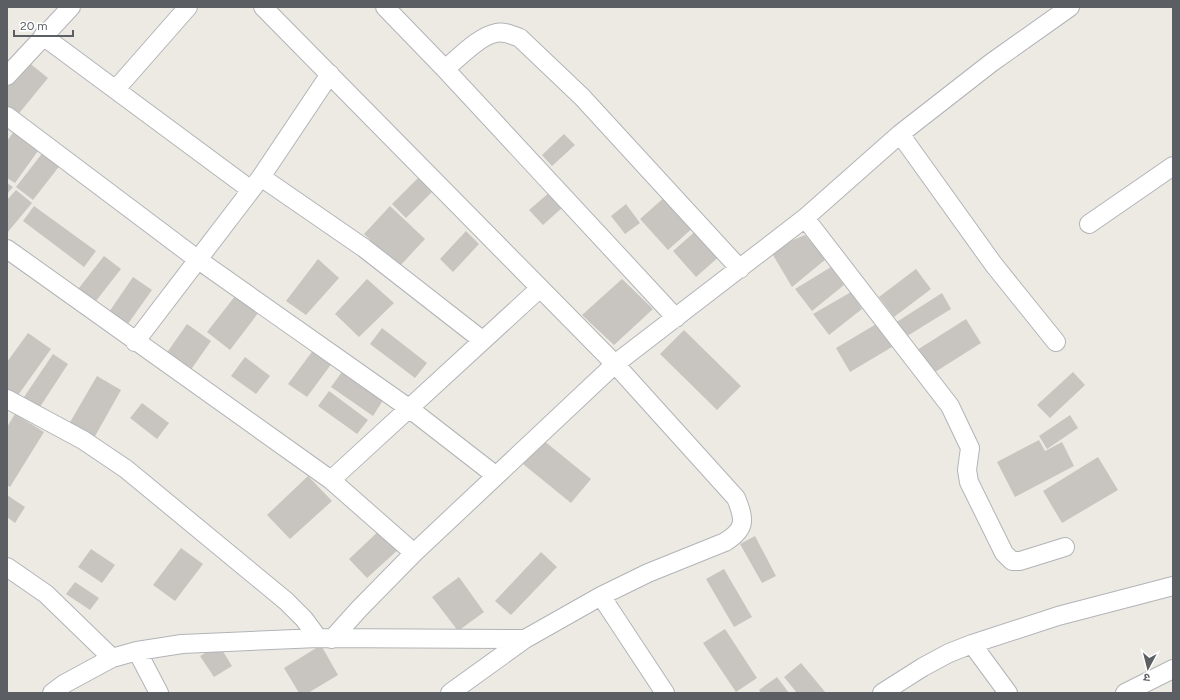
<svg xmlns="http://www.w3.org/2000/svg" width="1180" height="700" viewBox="0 0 1180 700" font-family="Figtree,'Noto Sans Devanagari',sans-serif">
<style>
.building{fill:#c8c5c0}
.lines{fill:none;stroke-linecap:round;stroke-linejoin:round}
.minor-casing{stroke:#b1b4b7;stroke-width:20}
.minor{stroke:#fff;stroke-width:18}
</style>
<rect width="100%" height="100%" fill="#edeae3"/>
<path class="building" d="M 27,61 L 48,78 L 16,117 L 7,110 L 7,86 Z
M 15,130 L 40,148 L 15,183 L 7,178 L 7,141 Z
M 564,134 L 575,145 L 552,166 L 542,155 Z
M 44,151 L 61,164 L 33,200 L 16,187 Z
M 423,173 L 437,187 L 406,218 L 392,204 Z
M 7,183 L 13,187 L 7,194 Z
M 16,190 L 32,203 L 7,233 L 7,200 Z
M 550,192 L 563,207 L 543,225 L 529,210 Z
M 667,195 L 695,226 L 668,250 L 640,219 Z
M 626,204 L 640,223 L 625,234 L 611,216 Z
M 34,206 L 96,251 L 84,267 L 23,221 Z
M 390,206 L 425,239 L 399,267 L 364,234 Z
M 698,229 L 721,255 L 696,277 L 673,251 Z
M 466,231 L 479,244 L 453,272 L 440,259 Z
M 805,235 L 826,259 L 792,287 L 770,250 Z
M 104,256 L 121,269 L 92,306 L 75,293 Z
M 318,259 L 339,278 L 306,315 L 286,301 Z
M 831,267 L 844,285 L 812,311 L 795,289 Z
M 916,269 L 931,289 L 894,317 L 879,297 Z
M 133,277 L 152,290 L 125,328 L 107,315 Z
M 367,279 L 394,303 L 359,337 L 335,314 Z
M 622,279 L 653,309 L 614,345 L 582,315 Z
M 239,291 L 262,308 L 230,350 L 207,332 Z
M 851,292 L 862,309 L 829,335 L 813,314 Z
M 942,293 L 951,309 L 904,338 L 895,323 Z
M 966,319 L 981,343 L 932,374 L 917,350 Z
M 878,323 L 892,347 L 850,372 L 836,348 Z
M 187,324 L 211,341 L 190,371 L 166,354 Z
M 382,328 L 427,363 L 415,378 L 370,344 Z
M 684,330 L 741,386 L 717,410 L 660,354 Z
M 28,333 L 51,349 L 16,398 L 7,392 L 7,362 Z
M 317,345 L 335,359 L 307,397 L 288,384 Z
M 53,354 L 68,364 L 36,413 L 20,403 Z
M 245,357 L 270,376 L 256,394 L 231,376 Z
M 344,369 L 385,397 L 373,416 L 331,387 Z
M 1073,372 L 1085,385 L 1050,418 L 1037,405 Z
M 97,376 L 121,390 L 94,438 L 69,424 Z
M 329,391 L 368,420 L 357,434 L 318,406 Z
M 142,403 L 169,423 L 157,439 L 130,418 Z
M 15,414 L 44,432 L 10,487 L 7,485 L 7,427 Z
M 1070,415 L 1078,428 L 1047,449 L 1039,436 Z
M 543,440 L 591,479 L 571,503 L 523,464 Z
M 1039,440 L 1045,451 L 1062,442 L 1074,466 L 1015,497 L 997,462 Z
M 1098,457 L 1118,490 L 1062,523 L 1043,491 Z
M 308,476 L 332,501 L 290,539 L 267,515 Z
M 7,495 L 25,507 L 15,523 L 7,517 Z
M 382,528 L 400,548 L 367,578 L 349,559 Z
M 755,536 L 776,576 L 762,583 L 740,544 Z
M 181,548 L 203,564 L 175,601 L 153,585 Z
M 91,549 L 115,565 L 102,583 L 78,567 Z
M 541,552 L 557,567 L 511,615 L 495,601 Z
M 724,569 L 752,617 L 734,627 L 706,579 Z
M 459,577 L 484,612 L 458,631 L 432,597 Z
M 75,582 L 99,598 L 90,610 L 66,594 Z
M 725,629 L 757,678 L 736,692 L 703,643 Z
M 219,645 L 232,666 L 214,677 L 200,656 Z
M 321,645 L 338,675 L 308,693 L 299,693 L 284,668 Z
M 801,663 L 826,693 L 797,693 L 784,677 Z
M 777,677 L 789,693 L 761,693 L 759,690 Z"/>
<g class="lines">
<defs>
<path id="minor" d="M 385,7 L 445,69 L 676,318
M 43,36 L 251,190
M 445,69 C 459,58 479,36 496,33 C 504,31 512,35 520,38 L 582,97 L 740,269
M 7,76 L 71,7
M 116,89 L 188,7
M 7,116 L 197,259 L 410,409 L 495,475
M 900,134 L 994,265 L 1056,342
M 261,177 L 364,248 L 482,340
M 805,218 L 950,406 L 970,448 L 967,470 L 969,482 L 1004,553 L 1012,561 L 1020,561 L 1065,547
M 1089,224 L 1173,166
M 7,249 L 331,480 L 414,553
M 135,342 L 261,177 L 330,74
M 7,399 L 83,440 L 126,469 L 286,601 L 304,619 L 318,638
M 331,480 L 539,289
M 7,567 L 46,594 L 112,658
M 601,596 L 665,693
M 332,639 L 359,609 L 414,553 L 615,364 L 805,218 L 900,134 L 991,63 L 1070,7
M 972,644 L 1008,693
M 137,651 L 159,693
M 52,693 L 64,684 L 112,658 L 137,651 L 182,644 L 318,638 L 525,639 L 601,596 L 648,573 L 725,542 C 746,529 745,520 736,498 L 615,364 L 263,7
M 450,693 L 525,639
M 882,693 L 923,667 L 949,653 L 972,644 L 1058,616 L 1173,586
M 1125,693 L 1173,669"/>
</defs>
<use href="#minor" class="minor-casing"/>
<use href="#minor" class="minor"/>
</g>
<rect width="1180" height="700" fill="none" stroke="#5b5f63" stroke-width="16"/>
<g transform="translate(1148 668) rotate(187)" stroke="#ffffff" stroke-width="3" paint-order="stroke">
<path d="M0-3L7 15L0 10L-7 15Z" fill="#5b5f63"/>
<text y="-6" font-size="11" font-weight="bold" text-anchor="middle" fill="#5b5f63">उ</text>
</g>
<path d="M14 30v6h59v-6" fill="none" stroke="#5b5f63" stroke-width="2"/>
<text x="20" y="30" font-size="12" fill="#5b5f63" stroke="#ffffff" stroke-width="3" paint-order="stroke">20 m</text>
</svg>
